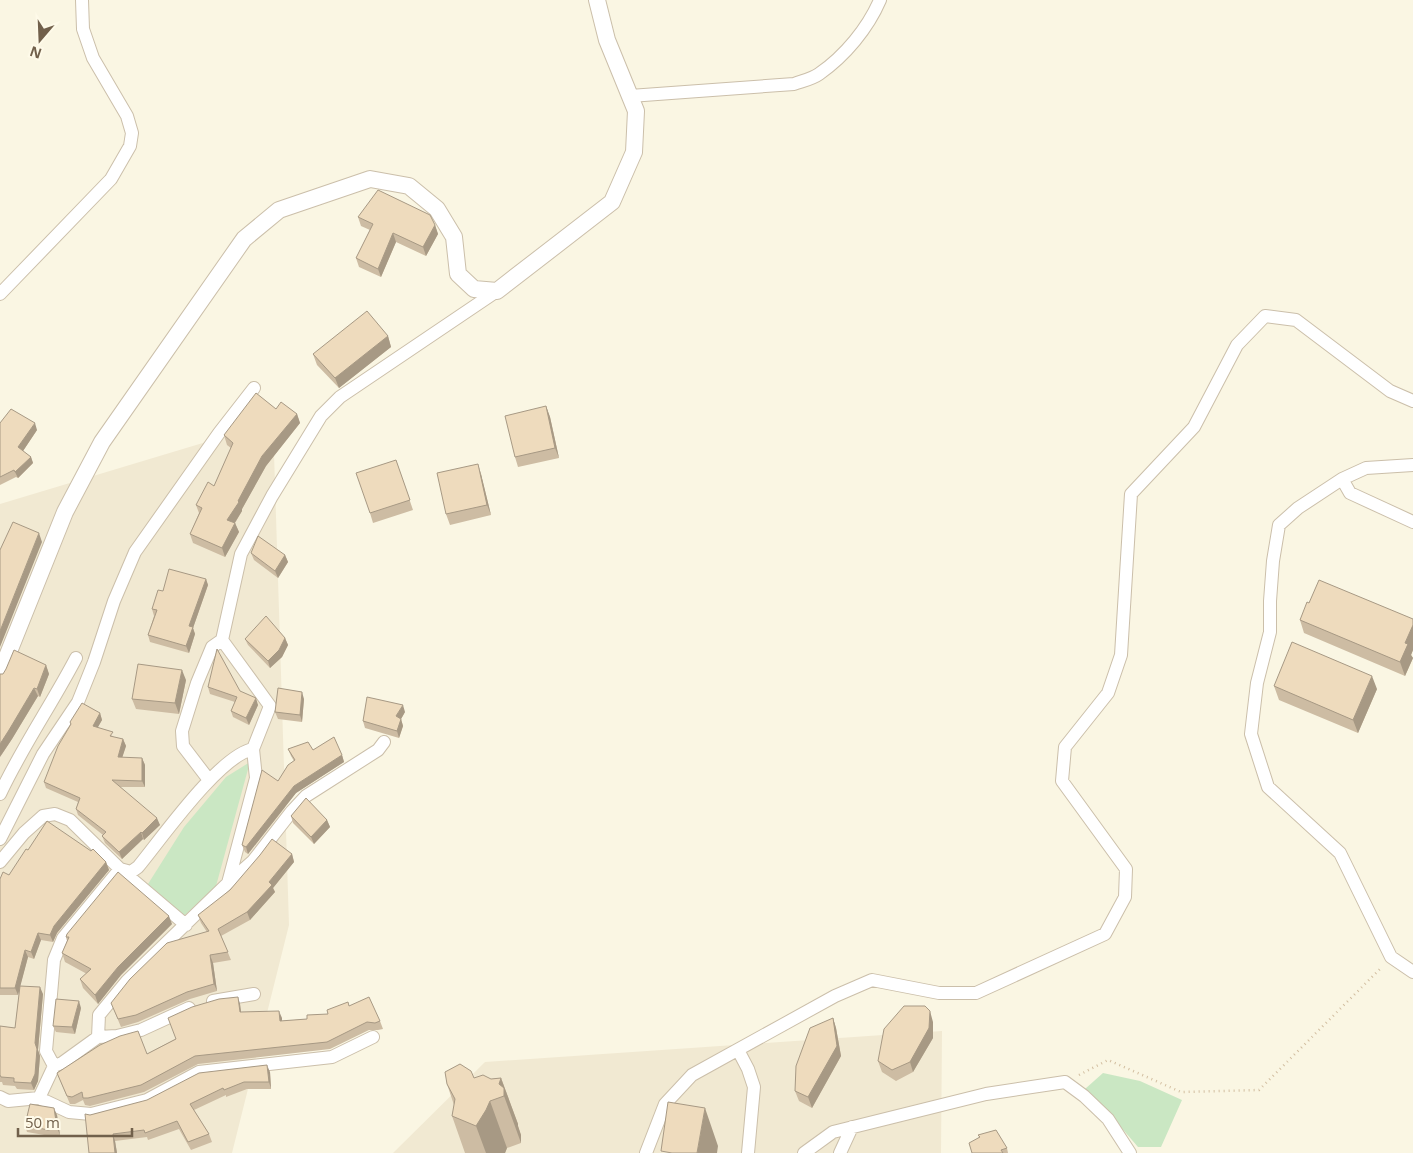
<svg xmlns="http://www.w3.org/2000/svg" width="1413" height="1153" viewBox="0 0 1413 1153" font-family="'Open Sans',sans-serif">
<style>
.residential{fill:#f1e9d2}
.green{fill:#cae7c3}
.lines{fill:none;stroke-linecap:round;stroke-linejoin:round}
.minor-casing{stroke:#cbbfaa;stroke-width:14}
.tertiary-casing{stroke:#cbbfaa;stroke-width:18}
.path{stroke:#d2bea0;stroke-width:2.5;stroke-dasharray:1 4;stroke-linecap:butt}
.minor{stroke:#fff;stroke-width:12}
.tertiary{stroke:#fff;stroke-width:16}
.wall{fill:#cdbca3}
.shaded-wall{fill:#a79984}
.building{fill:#eedbbd;stroke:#a79984}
</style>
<rect width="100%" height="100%" fill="#faf6e3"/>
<path class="residential" d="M 273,422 L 289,925 L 232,1153 L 0,1153 L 0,504 Z
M 942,1031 L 941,1153 L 393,1153 L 485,1062 Z"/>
<path class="green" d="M 250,762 L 216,886 L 184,916 L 148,884 L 184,827 L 226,777 Z
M 1103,1073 L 1140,1081 L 1182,1100 L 1161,1147 L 1138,1147 L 1113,1118 L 1085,1089 Z"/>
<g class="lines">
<defs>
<path id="minor" d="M 630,96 L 794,84 C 802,81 812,79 819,74 C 845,56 868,28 880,0
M 0,294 L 111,179 L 130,146 L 132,133 L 127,116 L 93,58 L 83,29 L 82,0
M 1413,465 L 1366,468 L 1342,479 L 1350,493 L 1413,522
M 1342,479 L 1298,508 L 1279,525 L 1273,561 L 1270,601 L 1270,632 L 1257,683 L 1251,734 L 1268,787 L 1340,853 L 1391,957 L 1413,972
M 209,780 L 183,746 L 182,731 L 197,683 L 212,647 L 222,640 L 241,554 L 272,496 L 321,416 L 340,397 L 497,291
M 0,794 C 22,747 52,704 76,658
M 0,839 L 43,754 L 78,702 L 94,662 L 114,601 L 135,552 L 219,433 L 254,388
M 0,862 L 24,833 L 43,816 L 55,814 L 70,820 L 120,869 L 186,925
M 120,869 L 131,872 L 138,867 C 162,838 219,756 253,749
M 228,883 L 253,861 L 292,811 L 306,796 L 378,750 L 384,742
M 213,1001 L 254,994
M 98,1037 L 99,1015 L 127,981 L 228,883 L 256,778 L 253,749 L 270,706 L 222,640
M 738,1050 L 748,1069 L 754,1087 L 748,1153
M 54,1066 L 62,1063 L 98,1037 L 117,1036 L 141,1030 L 189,1008
M 0,1097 L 8,1101 L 39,1098 L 69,1112 L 91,1114 L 147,1100 L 199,1072 L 332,1057 L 373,1037
M 39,1098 L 54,1066 L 46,1051 L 54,960 L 63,938 L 120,869
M 646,1153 L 665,1104 L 692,1075 L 835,996 L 872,980 L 939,993 L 976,993 L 1105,934 L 1125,897 L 1126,869 L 1062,781 L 1065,747 L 1108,693 L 1121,655 L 1131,494 L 1194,427 L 1237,345 L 1265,316 L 1296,320 L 1390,391 L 1413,401
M 804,1153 L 833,1132 L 986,1094 L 1065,1082 L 1084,1096 L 1108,1119 L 1130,1153
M 840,1153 L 852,1127"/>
<path id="tertiary" d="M 0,674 L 65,512 L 102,442 L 244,239 L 279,210 L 370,179 L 409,186 L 437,209 L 454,237 L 458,274 L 474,289 L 497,291 L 612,202 L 634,152 L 636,111 L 607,40 L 597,0"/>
</defs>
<use href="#minor" class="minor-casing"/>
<use href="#tertiary" class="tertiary-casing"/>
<path class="path" d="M 1079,1075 L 1108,1060 L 1181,1092 L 1259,1090 L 1382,967"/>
<use href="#minor" class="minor"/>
<use href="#tertiary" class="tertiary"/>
</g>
<path class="wall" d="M 358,217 L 435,225 L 438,234 L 426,256 L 396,242 L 381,277 L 359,267 L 356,258 L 370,230 L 361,226 Z
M 388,336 L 391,347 L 339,388 L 317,365 L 313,354 Z
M 546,406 L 550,417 L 559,458 L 518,467 L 515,457 Z
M 276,409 L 297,414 L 300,423 L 266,466 L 242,509 L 242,511 L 235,523 L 239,532 L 225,557 L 193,543 L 190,534 L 199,513 L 196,505 L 214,486 L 231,448 L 227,445 L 224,435 Z
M 0,423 L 37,430 L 23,451 L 31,457 L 33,463 L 18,478 L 16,477 L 0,485 Z
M 396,460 L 413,510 L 373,523 L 370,513 Z
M 481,474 L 491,515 L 450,525 L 446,514 Z
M 251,553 L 285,555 L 288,562 L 278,578 L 254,560 Z
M 206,579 L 208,585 L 193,628 L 195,634 L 189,653 L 150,642 L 148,635 L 154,616 L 152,609 L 163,591 Z
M 1309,603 L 1413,619 L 1413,650 L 1411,655 L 1413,658 L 1405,676 L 1304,633 L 1300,620 Z
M 285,638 L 288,645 L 282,657 L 270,668 L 248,645 L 245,639 Z
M 46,665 L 49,674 L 40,697 L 38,696 L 12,739 L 0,757 Z
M 186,680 L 179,714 L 136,709 L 132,699 Z
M 1274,686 L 1377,689 L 1358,733 L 1279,700 Z
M 208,687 L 240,691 L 258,705 L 249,725 L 233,717 L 231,711 L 235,702 L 210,694 Z
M 304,699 L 302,722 L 278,719 L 275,712 Z
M 405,712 L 401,719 L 403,726 L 399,738 L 365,728 L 363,721 Z
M 100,713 L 102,720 L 98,727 L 114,737 L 123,739 L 126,746 L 122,758 L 142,758 L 145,765 L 145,787 L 120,787 L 160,825 L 144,840 L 143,839 L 122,859 L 105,843 L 102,836 L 103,835 L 78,815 L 76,809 L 78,802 L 46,788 L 44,782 L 71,725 L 70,722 Z
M 288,749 L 313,750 L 342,755 L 344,762 L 296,793 L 248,854 L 245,852 L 242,845 L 278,781 L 294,761 L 291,756 Z
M 291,816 L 327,820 L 330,827 L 314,844 L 293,823 Z
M 28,850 L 106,862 L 109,870 L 57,933 L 53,942 L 41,940 L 34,959 L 28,957 L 20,986 L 43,994 L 38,1050 L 40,1056 L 38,1081 L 34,1090 L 17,1089 L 15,1086 L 3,1085 L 2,1082 L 0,1082 L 0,1026 L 15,1028 L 20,986 L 18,995 L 0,995 L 0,879 L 9,875 Z
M 292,854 L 294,862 L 273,888 L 275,892 L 250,920 L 221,936 L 231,960 L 213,963 L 217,991 L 190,999 L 138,1022 L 121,1027 L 111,1003 L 207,932 L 201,923 L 198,915 Z
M 172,924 L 121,975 L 98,1004 L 83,988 L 80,979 L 87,974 L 65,962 L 62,953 L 67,941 L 66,937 Z
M 240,1004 L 241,1012 L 282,1018 L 282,1021 L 307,1019 L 328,1014 L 350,1006 L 380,1021 L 383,1029 L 378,1030 L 369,1030 L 330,1049 L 198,1064 L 144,1092 L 90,1106 L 85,1105 L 83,1100 L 75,1104 L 70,1104 L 57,1073 L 147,1054 Z
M 81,1008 L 75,1034 L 56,1032 L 53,1026 Z
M 833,1018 L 836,1028 L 841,1056 L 812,1108 L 799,1101 L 795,1091 Z
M 933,1022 L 933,1038 L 913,1072 L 896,1081 L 882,1072 L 878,1061 Z
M 270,1072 L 271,1089 L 247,1089 L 226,1097 L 226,1095 L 194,1110 L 209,1134 L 212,1142 L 191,1150 L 179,1129 L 148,1140 L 147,1137 L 115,1141 L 117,1153 L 89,1153 L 90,1115 Z
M 501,1078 L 518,1124 L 518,1126 L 521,1135 L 521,1143 L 507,1148 L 505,1153 L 465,1153 L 452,1116 L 454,1105 L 447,1084 Z
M 57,1115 L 60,1135 L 50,1136 L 27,1132 L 25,1125 Z
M 978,1135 L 1007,1148 L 1008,1153 L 972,1153 L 979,1137 Z"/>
<path class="shaded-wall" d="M 435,225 L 438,234 L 426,256 L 423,247 Z
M 393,233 L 396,242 L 381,277 L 378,269 Z
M 388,336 L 391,347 L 339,388 L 335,378 Z
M 546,406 L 550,417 L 559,458 L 555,448 Z
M 297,414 L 300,423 L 266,466 L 242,509 L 242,511 L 231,529 L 227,520 L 262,456 Z
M 35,423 L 37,430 L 21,454 L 18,447 Z
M 31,457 L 33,463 L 18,478 L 15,472 Z
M 478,464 L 481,474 L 491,515 L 487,505 Z
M 235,523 L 239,532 L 225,557 L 222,548 Z
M 39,533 L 42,542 L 0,647 L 0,631 Z
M 285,555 L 288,562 L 278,578 L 275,571 Z
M 206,579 L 208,585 L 193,628 L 195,634 L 189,653 L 186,646 L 189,626 Z
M 1413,625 L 1413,650 L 1411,655 L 1413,658 L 1405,676 L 1400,662 L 1405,643 Z
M 285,638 L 288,645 L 282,657 L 270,668 L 268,661 Z
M 46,665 L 49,674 L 40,697 L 37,689 Z
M 182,670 L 186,680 L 179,714 L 175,703 Z
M 1372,676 L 1377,689 L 1358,733 L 1353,720 Z
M 34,688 L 38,696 L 12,739 L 0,757 L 0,744 Z
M 302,692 L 304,699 L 302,722 L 300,715 Z
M 256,698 L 258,705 L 249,725 L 246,718 Z
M 403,705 L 405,712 L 401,719 L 403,726 L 399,738 L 397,731 L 396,716 Z
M 100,713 L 102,720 L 95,732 L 93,726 Z
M 123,739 L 126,746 L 120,764 L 118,757 Z
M 342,755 L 344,762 L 296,793 L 248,854 L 246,847 L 294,786 Z
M 142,758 L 145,765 L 145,787 L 142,781 Z
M 157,818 L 160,825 L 144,840 L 142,833 Z
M 327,820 L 330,827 L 314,844 L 311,837 Z
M 141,832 L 143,839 L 122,859 L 119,852 Z
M 292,854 L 294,862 L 273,888 L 275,892 L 250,920 L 247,912 L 269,882 Z
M 106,862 L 109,870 L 57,933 L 53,942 L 50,935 L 54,926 Z
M 169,916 L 172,924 L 121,975 L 98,1004 L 95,995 L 118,967 Z
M 38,933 L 41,940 L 34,959 L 31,952 Z
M 25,950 L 28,957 L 18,995 L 15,988 Z
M 210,955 L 213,963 L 217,991 L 214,984 Z
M 40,987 L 43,994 L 38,1050 L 40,1056 L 38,1081 L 34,1090 L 31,1083 Z
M 238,997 L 240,1004 L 242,1020 L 240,1012 Z
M 79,1001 L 81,1008 L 75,1034 L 72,1027 Z
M 279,1011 L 282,1018 L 282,1028 L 280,1021 Z
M 930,1011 L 933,1022 L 933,1038 L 913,1072 L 910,1062 Z
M 833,1018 L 836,1028 L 841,1056 L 812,1108 L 808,1097 Z
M 267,1065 L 270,1072 L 271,1089 L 269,1082 Z
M 501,1078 L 518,1124 L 518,1126 L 521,1135 L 521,1143 L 504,1096 L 499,1084 Z
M 490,1101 L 507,1148 L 505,1153 L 486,1153 L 476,1126 Z
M 54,1108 L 57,1115 L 60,1135 L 57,1128 Z
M 705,1108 L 718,1146 L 717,1153 L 697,1153 Z
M 113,1134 L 115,1141 L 117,1153 L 115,1153 Z"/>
<path class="building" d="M 378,190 L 430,215 L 435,225 L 423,247 L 393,233 L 378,269 L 356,258 L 373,224 L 358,217 Z
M 367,311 L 388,336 L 335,378 L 313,354 Z
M 256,393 L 276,409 L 281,402 L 297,414 L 262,456 L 238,501 L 239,502 L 227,520 L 235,523 L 222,548 L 190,534 L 202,508 L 196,505 L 208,482 L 214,486 L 233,443 L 224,435 Z
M 546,406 L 555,448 L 515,457 L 505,416 Z
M 11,409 L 35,423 L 18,447 L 31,457 L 15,472 L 14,470 L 0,477 L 0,423 Z
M 396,460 L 410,500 L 370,513 L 356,473 Z
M 478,464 L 487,505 L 446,514 L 437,473 Z
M 13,522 L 39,533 L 0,631 L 0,550 Z
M 258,536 L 285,555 L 275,571 L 251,553 Z
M 169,569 L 206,579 L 189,626 L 193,627 L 186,646 L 148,635 L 157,610 L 152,609 L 158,590 L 163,591 Z
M 1319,580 L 1413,619 L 1413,625 L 1405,643 L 1408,644 L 1400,662 L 1300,620 L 1307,602 L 1309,603 Z
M 266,616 L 285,638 L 279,650 L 268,661 L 245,639 Z
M 1292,642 L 1372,676 L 1353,720 L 1274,686 Z
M 217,649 L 240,691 L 256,698 L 246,718 L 231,711 L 237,697 L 208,687 Z
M 14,650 L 46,665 L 37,689 L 34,688 L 9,730 L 0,744 L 0,674 L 3,674 L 6,669 Z
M 138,664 L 182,670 L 175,703 L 132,699 Z
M 278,688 L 302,692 L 300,715 L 275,712 Z
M 367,697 L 403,705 L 396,716 L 401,719 L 397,731 L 363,721 Z
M 82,703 L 100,713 L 93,726 L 113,732 L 110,736 L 123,739 L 118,757 L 142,758 L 142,781 L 112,780 L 157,818 L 142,833 L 141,832 L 119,852 L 102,836 L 106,832 L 76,809 L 80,798 L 44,782 L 58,746 L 71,724 L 70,722 Z
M 334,737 L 342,755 L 294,786 L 246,847 L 242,845 L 262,770 L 278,781 L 288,765 L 295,760 L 288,749 L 308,742 L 313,750 Z
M 306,798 L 327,820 L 311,837 L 291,816 Z
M 47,821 L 91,851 L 93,849 L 106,862 L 54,926 L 50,935 L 38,933 L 31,952 L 25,950 L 15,988 L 0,988 L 0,879 L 3,872 L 9,875 L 26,849 L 28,850 Z
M 272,839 L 292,854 L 269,882 L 272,885 L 247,912 L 218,929 L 228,952 L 210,955 L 214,984 L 187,992 L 136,1015 L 118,1019 L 111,1003 L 130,979 L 167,943 L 209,931 L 198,915 L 230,890 L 260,855 Z
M 118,872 L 169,916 L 118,967 L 95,995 L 80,979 L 91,969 L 62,953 L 69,937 L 66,937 L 67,934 Z
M 20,986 L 40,987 L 35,1043 L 37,1049 L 35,1074 L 31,1083 L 14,1082 L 14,1078 L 1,1077 L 0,1075 L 0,1026 L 15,1028 Z
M 238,997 L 240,1012 L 279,1011 L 280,1021 L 307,1019 L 307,1015 L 328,1014 L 327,1010 L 348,1002 L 349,1006 L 369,997 L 380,1021 L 375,1023 L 367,1022 L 327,1042 L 195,1056 L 141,1085 L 88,1098 L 83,1098 L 82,1092 L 72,1097 L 67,1096 L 57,1073 L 100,1045 L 120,1036 L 138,1031 L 147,1054 L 176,1039 L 168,1018 L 192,1007 L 219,999 Z
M 56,999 L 79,1001 L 72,1027 L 53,1026 Z
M 904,1006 L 925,1006 L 930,1011 L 929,1028 L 910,1062 L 892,1070 L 878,1061 L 884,1029 Z
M 833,1018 L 837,1046 L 808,1097 L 795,1091 L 796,1066 L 810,1028 Z
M 460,1064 L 471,1071 L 474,1078 L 483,1075 L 491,1079 L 501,1078 L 499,1084 L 504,1088 L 504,1096 L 490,1101 L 486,1110 L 476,1126 L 452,1116 L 455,1099 L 447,1084 L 445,1072 Z
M 267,1065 L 269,1082 L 244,1082 L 224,1090 L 223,1088 L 190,1104 L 209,1134 L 188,1142 L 177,1121 L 145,1133 L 144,1130 L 113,1134 L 115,1153 L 89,1153 L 85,1114 L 90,1115 L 147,1100 L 199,1073 Z
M 668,1102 L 705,1108 L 697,1153 L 672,1153 L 661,1151 Z
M 30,1104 L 54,1108 L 57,1128 L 48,1130 L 25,1125 Z
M 996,1130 L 1007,1148 L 1001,1150 L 1003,1153 L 972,1153 L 969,1143 L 980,1137 L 978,1135 Z"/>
<g transform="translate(40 40) rotate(199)" stroke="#fefae9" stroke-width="4" paint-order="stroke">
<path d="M0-4L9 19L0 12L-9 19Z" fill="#71604b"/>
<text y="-8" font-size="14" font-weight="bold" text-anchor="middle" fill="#71604b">N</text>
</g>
<path d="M18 1128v8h114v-8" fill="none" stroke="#71604b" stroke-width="2.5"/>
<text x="25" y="1128" font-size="15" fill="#71604b" stroke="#fefae9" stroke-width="4" paint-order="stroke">50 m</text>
</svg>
